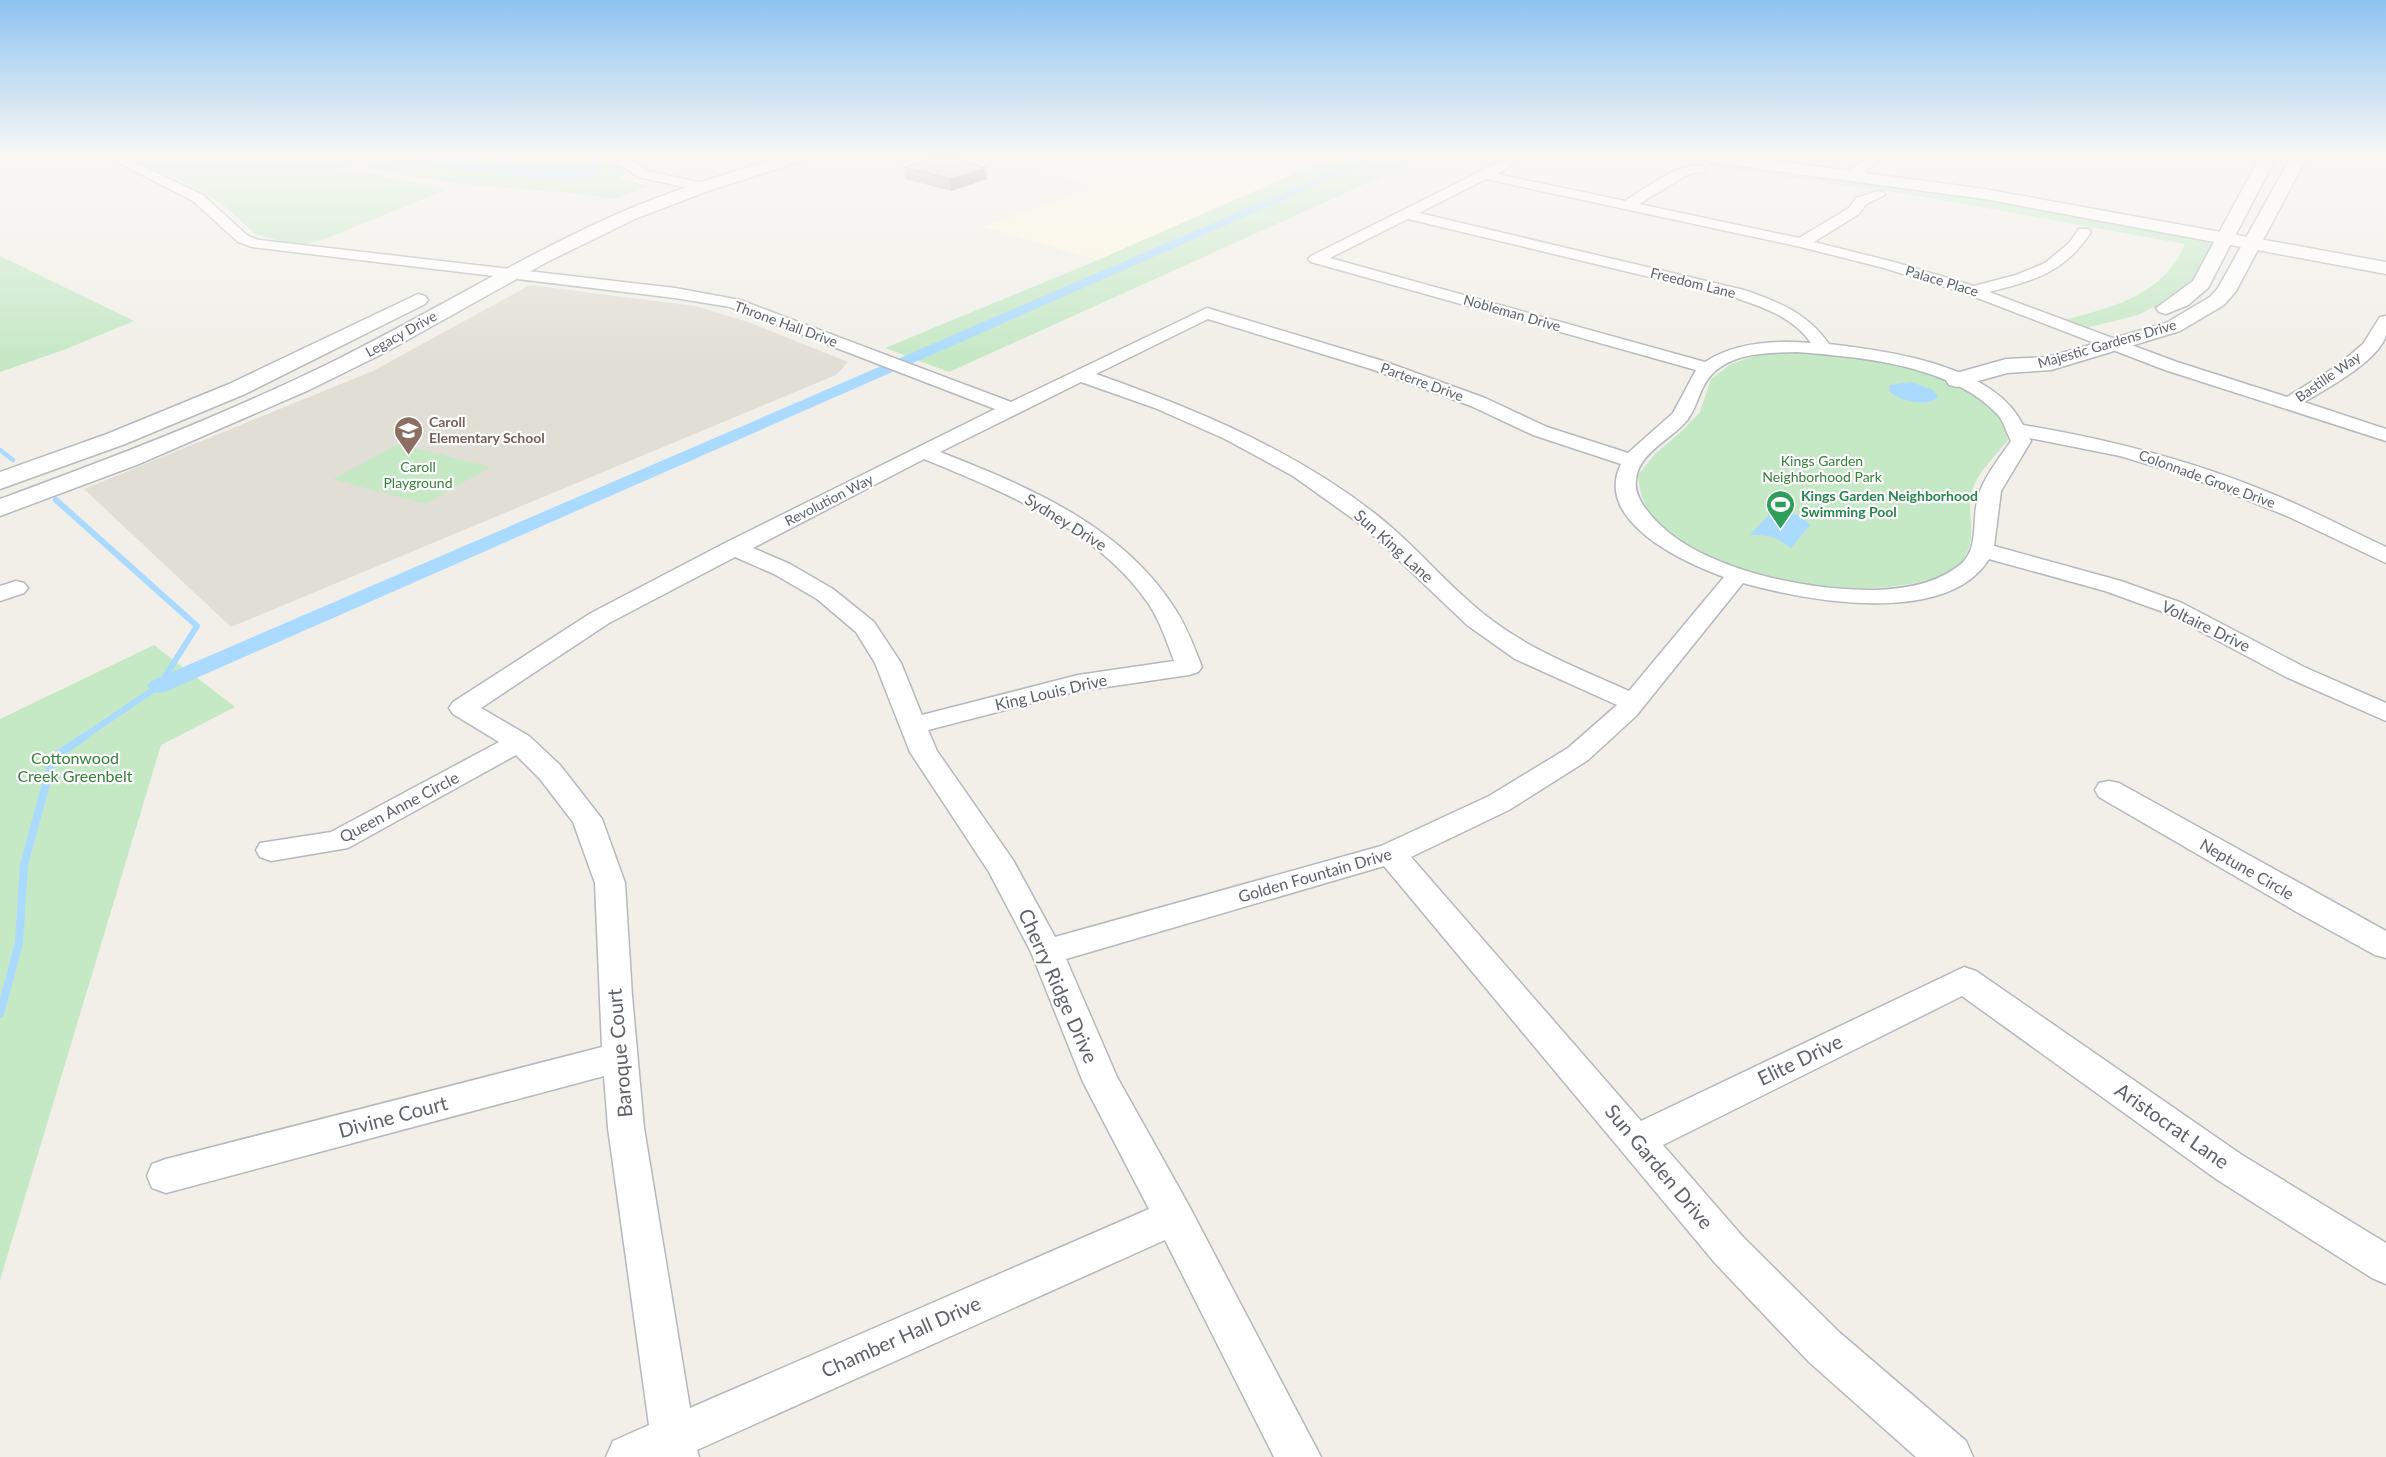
<svg xmlns="http://www.w3.org/2000/svg" width="2386" height="1457" viewBox="0 0 2386 1457" font-family="Lato,sans-serif">
<style>
.commercial{fill:#fef7e0}
.education{fill:#e1ded6}
.green{fill:#c5e8c5}
.water{fill:#aadaff}
.lines{fill:none;stroke-linecap:round;stroke-linejoin:round}
.stream-far3{stroke:#aadaff;stroke-width:4}
.stream-far2{stroke:#aadaff;stroke-width:4.5}
.stream-far1{stroke:#aadaff;stroke-width:6}
.stream{stroke:#aadaff;stroke-width:8}
.canal{fill:#aadaff;fill-rule:evenodd}
.minor-casing{stroke:#b5b8bc;stroke-width:3}
.tertiary-casing{stroke:#b5b8bc;stroke-width:3}
.secondary-casing{stroke:#b6babf;stroke-width:3}
.minor{fill:#fff;fill-rule:evenodd}
.tertiary{fill:#fff;fill-rule:evenodd}
.secondary{fill:#fff;fill-rule:evenodd}
.wall{fill:#afaea9}
.shaded-wall{fill:#8f8d8a}
.building{fill:#cccac5;stroke:#8f8d8a;stroke-width:1.5}
.labels{text-anchor:middle;stroke-width:4.5;stroke-linejoin:round;paint-order:stroke}
.far-street-label{font-size:14px;fill:#5f6368;stroke:#fff}
.far-education-label{font-size:14px;font-weight:bold;fill:#785e54;stroke:#fff;text-anchor:start}
.far-park-label{font-size:14px;fill:#348238;stroke:#fff}
.far-leisure-label{font-size:14px;font-weight:bold;fill:#27864d;stroke:#fff;text-anchor:start}
.street-label{font-size:16px;fill:#5f6368;stroke:#fff}
.park-label{font-size:16px;fill:#348238;stroke:#fff}
.near-street-label{font-size:20px;fill:#5f6368;stroke:#fff}
</style>
<rect width="100%" height="100%" fill="#f1efe8"/>
<path class="commercial" d="M 982,157 L 1332,157 L 1098,260 L 983,227 L 1095,186 Z"/>
<path class="education" d="M 530,285 L 695,306 L 748,322 L 848,362 L 836,375 L 231,627 L 84,489 L 373,371 Z"/>
<path class="green" d="M 123,157 L 325,157 L 348,164 L 342,171 L 378,175 L 445,190 L 325,239 L 297,246 L 255,234 L 221,203 L 180,180 Z
M 399,157 L 595,157 L 625,169 L 624,175 L 620,179 L 649,186 L 614,199 L 579,194 L 452,183 L 362,167 Z
M 1332,157 L 1425,157 L 949,372 L 885,348 L 1098,260 Z
M 1644,157 L 1700,157 L 1881,181 L 2198,239 L 2216,245 L 2193,281 L 2177,295 L 2138,315 L 2086,328 L 2061,321 C 2111,307 2163,297 2185,244 L 1908,194 Z
M 0,256 L 134,321 L 66,349 L 0,372 Z
M 1784,352 C 1843,353 1995,366 2008,440 C 1997,454 1979,471 1973,488 C 1964,513 1981,540 1960,563 C 1949,574 1933,578 1919,582 C 1841,600 1720,578 1659,524 C 1646,512 1639,492 1638,475 L 1655,454 L 1681,432 L 1700,412 L 1711,379 L 1731,364 L 1755,356 Z
M 399,444 L 490,467 L 426,504 L 333,479 Z
M 154,645 L 235,707 L 161,745 L 0,1280 L 0,719 Z"/>
<path class="water" d="M 410,157 L 583,157 L 604,166 L 595,176 L 565,182 L 389,162 Z
M 1911,382 L 1933,390 L 1938,397 C 1927,408 1899,401 1889,391 L 1890,385 Z
M 1786,512 L 1801,516 L 1810,525 L 1791,548 C 1772,535 1773,536 1750,535 L 1771,513 Z"/>
<g class="lines">
<path class="stream-far3" d="M 1797,157 L 1821,161"/>
<path class="stream-far2" d="M 0,450 L 13,460"/>
<path class="stream-far1" d="M 56,500 L 197,626 L 159,686 L 82,738"/>
<path class="stream" d="M 0,1014 L 19,943 L 24,865 L 53,758 L 84,737"/>
<path class="canal" d="M 1366,157 L 1381,157 L 167,691 L 159,693 L 151,691 L 147,686 L 151,681 Z"/>
<defs>
<path id="minor" d="M 107,157 L 124,157 L 203,195 L 248,236 L 259,240 L 675,288 L 740,300 L 1011,402 L 1207,308 L 1383,361 L 1485,398 L 1547,427 L 1628,453 L 1673,413 L 1696,370 L 1311,262 L 1308,259 L 1311,256 L 1509,157 L 1526,157 L 1497,174 L 1625,201 C 1644,189 1680,161 1704,166 L 1706,169 L 1704,172 L 1689,174 L 1639,204 L 1799,238 L 1849,208 L 1856,198 L 1878,191 L 1883,192 L 1885,195 L 1866,204 L 1859,214 L 1814,242 L 1894,262 L 1974,286 L 2016,275 L 2045,263 L 2069,243 L 2079,229 L 2089,229 L 2091,232 C 2064,273 2035,280 1989,292 L 2177,362 L 2287,397 L 2337,366 L 2363,344 L 2380,317 L 2386,316 C 2386,322 2386,329 2386,335 C 2379,361 2326,389 2304,402 L 2386,429 L 2386,441 L 2165,370 L 1967,294 L 1884,268 L 1801,247 L 1486,179 L 1419,213 L 1744,290 C 1779,302 1807,313 1829,344 C 1889,351 1994,365 2023,425 C 2107,439 2191,460 2270,493 C 2310,509 2347,529 2386,547 L 2386,563 L 2287,516 L 2187,476 L 2120,456 L 2029,438 L 2031,441 L 2001,491 L 1994,546 L 2121,581 L 2182,603 L 2304,667 L 2386,703 L 2386,721 L 2286,677 L 2166,613 L 2105,591 L 1989,559 C 1947,627 1807,601 1743,583 L 1636,716 L 1588,760 L 1509,810 L 1411,857 L 1641,1121 L 1964,967 L 1976,971 L 2242,1155 L 2386,1243 L 2386,1284 L 2372,1278 L 2216,1179 L 1962,996 L 1663,1145 L 1743,1237 L 1839,1332 L 1966,1441 L 1973,1457 L 1916,1457 L 1809,1362 L 1715,1263 L 1384,866 L 1066,959 L 1117,1077 L 1188,1204 L 1321,1457 L 1274,1457 L 1165,1240 L 697,1450 L 699,1457 L 606,1457 L 613,1441 L 649,1425 L 608,1128 L 604,1076 L 166,1193 L 152,1188 L 147,1176 L 152,1164 L 166,1159 L 602,1047 L 595,883 L 573,822 L 540,779 L 516,755 L 348,848 L 271,861 L 260,857 L 256,850 L 260,843 L 331,832 L 499,742 L 453,714 L 449,708 L 453,702 L 591,613 L 725,543 L 995,409 L 730,307 L 675,298 L 252,247 L 238,242 L 193,201 ZM 1408,219 L 1733,297 C 1762,307 1792,316 1811,343 C 1776,340 1735,342 1705,362 L 1330,258 ZM 1208,319 L 1371,369 L 1471,406 L 1533,435 L 1621,464 C 1593,521 1683,562 1724,577 L 1629,691 C 1578,668 1529,650 1485,615 C 1447,585 1416,546 1378,516 C 1295,450 1195,409 1096,374 ZM 1797,352 C 1862,357 1953,365 1999,416 C 2004,423 2007,433 2011,441 C 2000,457 1987,473 1980,491 C 1970,514 1981,547 1961,564 C 1937,584 1905,589 1875,590 C 1807,591 1693,569 1649,513 C 1641,503 1634,492 1636,480 C 1638,452 1673,439 1688,419 C 1697,407 1699,391 1708,379 C 1728,352 1768,353 1797,352 ZM 1081,382 L 1155,408 L 1225,439 L 1293,476 L 1363,526 L 1467,625 L 1515,659 L 1617,705 L 1568,748 L 1489,796 L 1381,846 L 1055,937 L 1013,860 L 937,751 L 928,730 L 1079,691 L 1189,675 L 1198,672 L 1202,667 C 1194,647 1187,627 1175,609 C 1123,526 1027,486 940,452 ZM 924,459 C 1004,492 1097,529 1148,603 C 1160,621 1167,642 1174,661 L 1078,675 L 922,715 L 901,663 L 874,622 L 833,589 L 790,564 L 753,548 ZM 735,557 L 774,574 L 817,599 L 856,632 L 875,663 L 910,752 L 989,872 L 1031,952 L 1083,1082 L 1149,1209 L 690,1408 L 644,1128 L 632,996 L 625,883 L 602,819 L 560,765 L 529,736 L 481,708 L 609,623 Z
M 599,157 L 619,157 L 635,162 L 647,171 L 707,184 L 709,187 L 702,191 L 638,177 L 625,168 Z
M 1868,157 L 1882,157 L 1857,179 L 1847,179 L 1845,176 L 1847,173 Z
M 16,581 L 24,583 L 28,588 L 24,593 L 0,601 L 0,586 Z
M 2109,781 L 2119,783 L 2386,931 L 2386,958 L 2375,955 L 2302,915 L 2099,797 L 2095,790 L 2099,783 Z"/>
<path id="tertiary" d="M 2260,157 L 2276,157 L 2208,288 L 2188,305 L 2166,314 L 2159,312 L 2156,308 L 2193,281 Z
M 2291,157 L 2307,157 L 2236,291 L 2224,305 L 2180,331 L 2051,370 L 2007,373 L 1957,387 L 1949,385 L 1946,380 L 1949,375 L 2006,359 L 2048,357 L 2166,323 L 2210,297 L 2218,288 Z"/>
<path id="secondary" d="M 782,157 L 808,157 L 805,160 L 708,191 L 637,218 L 547,262 L 384,353 L 309,390 L 139,464 L 0,516 L 0,499 C 115,457 229,413 338,359 C 434,311 525,254 624,211 C 675,189 729,173 782,157 Z
M 1702,157 L 1747,157 L 1984,189 L 2386,262 L 2386,274 L 1984,199 L 1710,162 Z
M 418,294 L 425,296 L 428,300 L 425,304 L 245,394 L 125,444 L 0,489 L 0,472 L 107,434 L 229,384 Z"/>
</defs>
<use href="#minor" class="minor-casing"/>
<use href="#tertiary" class="tertiary-casing"/>
<use href="#secondary" class="secondary-casing"/>
<use href="#minor" class="minor"/>
<use href="#tertiary" class="tertiary"/>
<use href="#secondary" class="secondary"/>
</g>
<path class="wall" d="M 904,167 L 986,168 L 987,179 L 951,191 L 905,179 Z"/>
<path class="shaded-wall" d="M 986,168 L 987,179 L 951,191 L 950,179 Z"/>
<path class="building" d="M 935,157 L 947,157 L 986,168 L 950,179 L 904,167 Z"/>
<linearGradient id="sky" x2="0" y2="1"><stop stop-color="#8fc3f1"/><stop offset="0.43" stop-color="#f9f8f5"/><stop offset="1" stop-color="#f9f8f5" stop-opacity="0"/></linearGradient>
<rect width="2386" height="361" fill="url(#sky)"/>
<defs>
<symbol id="school-pin" viewBox="-11 -11 22 30"><path d="M0 17L-7.5 6A9.5 9.5 0 1 1 7.5 6Z" fill="#8d6e63" stroke="#fff"/><path d="M0-5L7-2L0 1L-7-2ZM-4 1L0 2.5L4 1V4Q0 6-4 4Z" fill="#fff"/></symbol>
<symbol id="stadium-pin" viewBox="-11 -11 22 30"><path d="M0 17L-7.5 6A9.5 9.5 0 1 1 7.5 6Z" fill="#2e9e5b" stroke="#fff"/><path d="M0-5a6.5 5 0 1 0 0 10a6.5 5 0 1 0 0-10ZM-3.5-1.8h7v3.6h-7Z" fill="#fff"/></symbol>
</defs>
<g fill-rule="evenodd">
<use href="#school-pin" x="392" y="414" width="33" height="45"/>
<use href="#stadium-pin" x="1764" y="488" width="33" height="45"/>
</g>
<g class="labels">
<g class="far-street-label">
<text transform="translate(1942 281) rotate(17)" y="5">Palace Place</text>
<text transform="translate(1693 283) rotate(14)" y="5">Freedom Lane</text>
<text transform="translate(1512 313) rotate(16)" y="5">Nobleman Drive</text>
<text transform="translate(786 324) rotate(20)" y="5">Throne Hall Drive</text>
<text transform="translate(401 334) rotate(-29)" y="5">Legacy Drive</text>
<text transform="translate(2107 344) rotate(-16)" y="5">Majestic Gardens Drive</text>
<text transform="translate(2328 377) rotate(-35)" y="5">Bastille Way</text>
<text transform="translate(1422 382) rotate(20)" y="5">Parterre Drive</text>
<text transform="translate(2207 479) rotate(20)" y="5">Colonnade Grove Drive</text>
<text transform="translate(829 500) rotate(-27)" y="5">Revolution Way</text>
</g>
<g class="far-education-label">
<text x="429" y="427">Caroll<tspan x="429" dy="16">Elementary School</tspan></text>
</g>
<g class="far-park-label">
<text x="1822" y="466">Kings Garden<tspan x="1822" dy="16">Neighborhood Park</tspan></text>
<text x="418" y="472">Caroll<tspan x="418" dy="16">Playground</tspan></text>
</g>
<g class="far-leisure-label">
<text x="1801" y="501">Kings Garden Neighborhood<tspan x="1801" dy="16">Swimming Pool</tspan></text>
</g>
<g class="street-label">
<text transform="translate(1066 522) rotate(32)" y="6">Sydney Drive</text>
<text transform="translate(1394 546) rotate(42)" y="6">Sun King Lane</text>
<text transform="translate(2206 626) rotate(26)" y="6">Voltaire Drive</text>
<text transform="translate(1051 692) rotate(-13)" y="6">King Louis Drive</text>
<text transform="translate(399 807) rotate(-28)" y="6">Queen Anne Circle</text>
<text transform="translate(2247 869) rotate(30)" y="6">Neptune Circle</text>
<text transform="translate(1315 875) rotate(-16)" y="6">Golden Fountain Drive</text>
</g>
<g class="park-label">
<text x="75" y="764">Cottonwood<tspan x="75" dy="18">Creek Greenbelt</tspan></text>
</g>
<g class="near-street-label">
<text transform="translate(1058 986) rotate(66)" y="7">Cherry Ridge Drive</text>
<text transform="translate(620 1053) rotate(-95)" y="7">Baroque Court</text>
<text transform="translate(1800 1060) rotate(-26)" y="7">Elite Drive</text>
<text transform="translate(393 1117) rotate(-15)" y="7">Divine Court</text>
<text transform="translate(2172 1126) rotate(35)" y="7">Aristocrat Lane</text>
<text transform="translate(1659 1167) rotate(50)" y="7">Sun Garden Drive</text>
<text transform="translate(901 1337) rotate(-24)" y="7">Chamber Hall Drive</text>
</g>
</g>
</svg>
